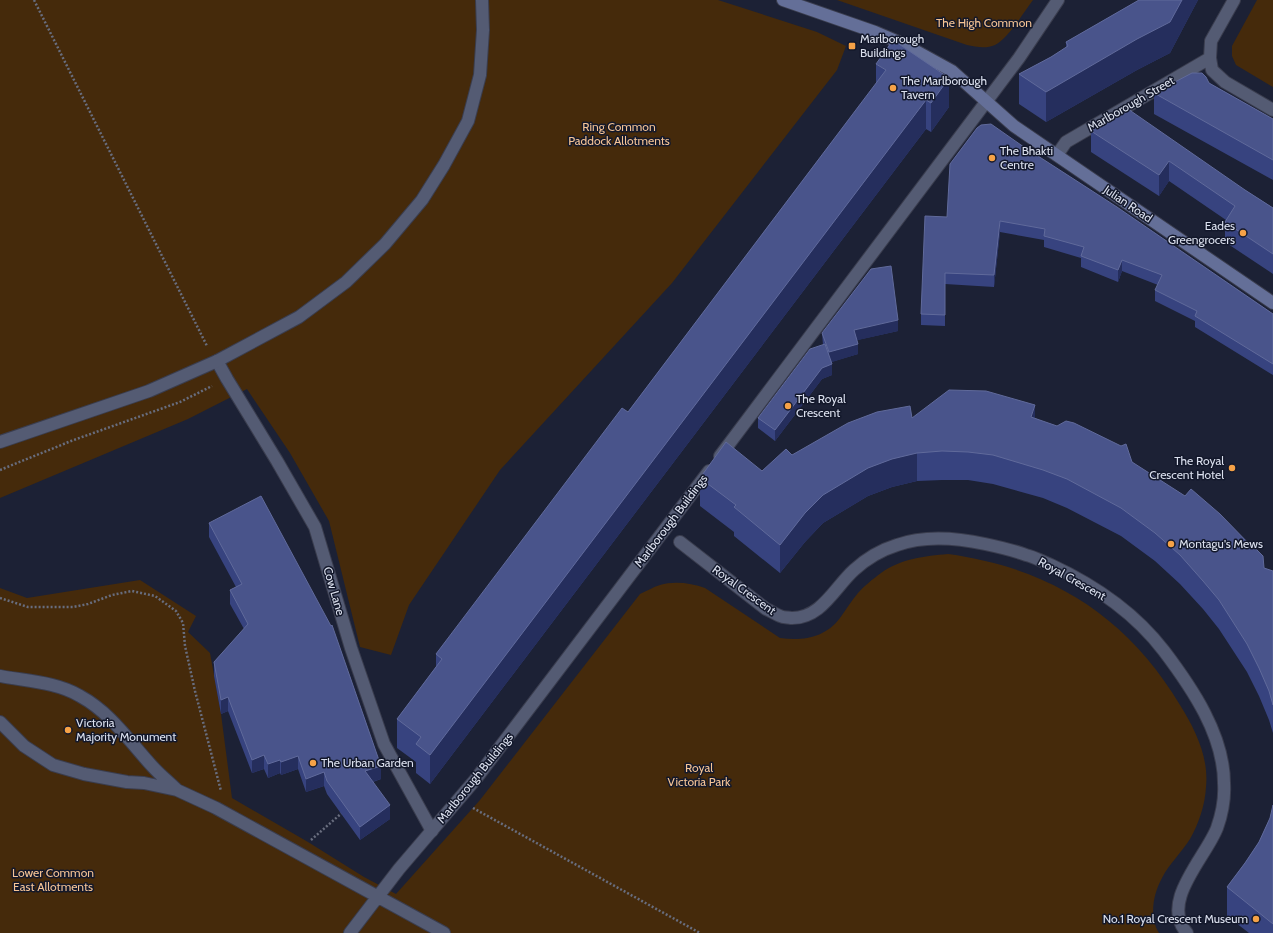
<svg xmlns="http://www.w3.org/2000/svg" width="1273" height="933" viewBox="0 0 1273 933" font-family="Cabin,sans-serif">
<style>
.green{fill:#452a0b}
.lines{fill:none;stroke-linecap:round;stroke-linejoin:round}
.lane-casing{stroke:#3a3d4e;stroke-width:14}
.street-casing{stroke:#3a3d4e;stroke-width:14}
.secondary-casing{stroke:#3a3d4e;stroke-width:14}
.path{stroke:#686d7e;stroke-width:2.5;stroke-dasharray:2 2;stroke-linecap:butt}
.lane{stroke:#545b73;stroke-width:12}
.street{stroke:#545b73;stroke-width:12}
.secondary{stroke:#646f98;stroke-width:12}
.wall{fill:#37437f}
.shaded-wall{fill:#252e5d}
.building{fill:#49548b;stroke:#606a9b}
.poi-dot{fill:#f6a247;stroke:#13182b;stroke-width:1.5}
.labels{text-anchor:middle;stroke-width:3;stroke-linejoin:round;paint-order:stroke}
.park-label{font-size:12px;fill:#f6c495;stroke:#13182b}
.poi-label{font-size:12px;fill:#dbe0ee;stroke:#13182b;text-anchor:start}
.street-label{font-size:12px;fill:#dbe0ee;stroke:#13182b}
</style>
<rect width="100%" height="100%" fill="#1c2135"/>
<path class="green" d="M 0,0 L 718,0 L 817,32 L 846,46 L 837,70 L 672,283 L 500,470 L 409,605 L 391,655 L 360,647 L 329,521 L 290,453 L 247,389 L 188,419 L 0,498 Z
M 837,0 L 1033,0 C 1023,13 1009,38 995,45 C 986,49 976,47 967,45 Z
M 1257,0 L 1273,0 L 1273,87 L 1236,65 L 1232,56 L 1232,46 Z
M 948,554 C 1050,568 1127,616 1180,705 C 1195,729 1209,757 1206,787 C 1205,805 1199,823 1190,839 C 1182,852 1169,864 1162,878 C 1153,894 1149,917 1159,933 L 0,933 L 0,588 L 27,598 L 140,580 L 196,616 L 188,632 L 210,653 L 221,714 L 232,798 L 308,842 L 364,877 L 396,894 L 480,800 L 640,594 C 647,591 653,587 660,585 C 674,581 691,583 705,588 L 780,638 C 803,641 825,638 840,618 C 846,610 851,601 858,593 C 864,586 873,579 881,573 C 900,559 925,556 948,554 Z"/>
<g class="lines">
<defs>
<path id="lane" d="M 217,361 L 227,379 L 277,461 L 315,527 L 351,648 L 384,744 L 432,831"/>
<path id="street" d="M 1234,0 L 1211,41 L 1210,58 L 1212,70 L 1225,82 L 1273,110
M 1057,155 L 1066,142 L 1210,58
M 0,442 L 149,391 L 217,361 L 299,317 L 346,282 L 385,244 L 422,200 L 444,165 L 468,121 L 480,75 L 483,30 L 482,0
M 720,456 L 1019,58 L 1058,0
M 680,542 L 766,609 C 771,611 775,614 780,616 C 784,618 788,617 791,618 C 821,619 835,587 854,570 C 866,559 881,550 897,545 C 925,535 957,538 985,544 C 999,547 1013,550 1026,555 C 1035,557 1043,562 1051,565 C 1094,585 1135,613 1164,651 C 1192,688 1224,735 1224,783 C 1225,798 1222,814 1217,828 C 1206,857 1159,902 1187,933
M 0,676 C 26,681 57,682 80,696 C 111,713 129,741 152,766 C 160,775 169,782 177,790
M 0,722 L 24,746 L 53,765 L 84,774 L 127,782 L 144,783 L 177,790 L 216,808 L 444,933
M 350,933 L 399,869 L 475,780 L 709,471"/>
<path id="secondary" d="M 783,0 L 875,32 L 903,44 L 952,71 L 1014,126 L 1273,303"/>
</defs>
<use href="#lane" class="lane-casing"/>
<use href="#street" class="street-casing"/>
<use href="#secondary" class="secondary-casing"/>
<path class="path" d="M 34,0 L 207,346
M 0,470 L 71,441 L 180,402 L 212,386
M 0,598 L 28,607 L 73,607 L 88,604 L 112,595 L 132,591 L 155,596 L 176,611 L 183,623 L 185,646 L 195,691 L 221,791
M 473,808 L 700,933
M 311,840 L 343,812"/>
<use href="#lane" class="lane"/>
<use href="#street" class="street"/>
<use href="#secondary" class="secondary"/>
</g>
<path class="wall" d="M 1139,0 L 1198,0 L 1190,15 L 1170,53 L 1137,70 L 1046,122 L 1019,104 L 1019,74 L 1051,57 L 1066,48 L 1066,42 Z
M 876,64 L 949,107 L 931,132 L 926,129 L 430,784 L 416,773 L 416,762 L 397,748 L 397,719 L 436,667 L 436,654 L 628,412 L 876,84 Z
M 1209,83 L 1273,119 L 1273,180 L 1154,114 L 1154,93 Z
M 1091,131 L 1245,190 L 1273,208 L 1273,274 L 1225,242 L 1225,222 L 1226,220 L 1169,181 L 1159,196 L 1091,152 Z
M 1021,145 L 1273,314 L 1273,375 L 1195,327 L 1195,321 L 1155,301 L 1155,290 L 1158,285 L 1122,271 L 1118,282 L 1081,267 L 1081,258 L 1044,247 L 1044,240 L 1000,232 L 994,287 L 945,284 L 945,326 L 921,325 L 921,314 L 947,217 Z
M 898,331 L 857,340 L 858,354 L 831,362 L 832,375 L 822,379 L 775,441 L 758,428 L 758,418 L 823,345 L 822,333 Z
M 912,418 L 1035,418 L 1132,462 L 1264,568 L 1273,571 L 1273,733 L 1269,720 L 1259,696 L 1247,672 L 1219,629 L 1203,609 L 1180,584 L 1155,561 L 1121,536 L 1067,508 L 1043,498 L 993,484 L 968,480 L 942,480 L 917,481 L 892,487 L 868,496 L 823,523 L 805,542 L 780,573 L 734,536 L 734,532 L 700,506 L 700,478 L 762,471 L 792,455 Z
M 209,523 L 381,779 L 373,782 L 390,819 L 360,840 L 327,794 L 324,786 L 306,792 L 298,769 L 281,775 L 280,773 L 268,778 L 264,769 L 252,773 L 228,711 L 221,714 L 214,676 L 214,662 L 244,629 L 230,604 L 230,590 L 236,587 L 209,537 Z
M 1273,805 L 1273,933 L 1249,933 L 1227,916 L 1227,887 L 1245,863 L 1259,842 L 1270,818 Z"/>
<path class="shaded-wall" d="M 1182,0 L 1198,0 L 1190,15 L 1170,53 L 1137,70 L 1046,122 L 1046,92 Z
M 949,78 L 949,107 L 931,132 L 931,103 Z
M 926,100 L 926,129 L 430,784 L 430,755 Z
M 1169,161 L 1169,181 L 1159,196 L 1159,175 Z
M 1000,221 L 1000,232 L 994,287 L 994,275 Z
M 1122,260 L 1122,271 L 1118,282 L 1118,270 Z
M 898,320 L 898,331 L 854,341 L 854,330 Z
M 858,344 L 858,354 L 829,363 L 829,352 Z
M 832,364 L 832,375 L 822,379 L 775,441 L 775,430 L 822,368 Z
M 1035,405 L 1035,433 L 1031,417 Z
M 917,453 L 917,481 L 892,487 L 868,496 L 823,523 L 805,542 L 780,573 L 780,545 L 805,513 L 823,495 L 868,468 L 892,459 Z
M 228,697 L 228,711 L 221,714 L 221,700 Z
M 264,755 L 264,769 L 252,773 L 252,760 Z
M 298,756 L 298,769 L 281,775 L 281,762 Z
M 280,760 L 280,773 L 268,778 L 268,764 Z
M 381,766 L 381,779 L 365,784 L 365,771 Z
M 324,772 L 324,786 L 306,792 L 306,779 Z
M 390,805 L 390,819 L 360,840 L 360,827 Z"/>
<path class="building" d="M 1139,0 L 1182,0 L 1170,22 L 1137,39 L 1046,92 L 1019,74 L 1051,57 L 1068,46 L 1066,42 Z
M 893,40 L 949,78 L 931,103 L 926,100 L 430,755 L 416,744 L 421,737 L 397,719 L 442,659 L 436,654 L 622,408 L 628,412 L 886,70 L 876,64 Z
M 1192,73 L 1202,73 L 1206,77 L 1209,83 L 1273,119 L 1273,160 L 1154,93 Z
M 1128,109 L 1245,190 L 1273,208 L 1273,254 L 1225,222 L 1235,206 L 1169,161 L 1159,175 L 1091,131 Z
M 991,124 L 1021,145 L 1117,207 L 1273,314 L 1273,364 L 1195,316 L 1197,311 L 1155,290 L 1162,275 L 1122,260 L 1118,270 L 1081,256 L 1084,247 L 1044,236 L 1045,229 L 1000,221 L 994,275 L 945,273 L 945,315 L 921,314 L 925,216 L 947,217 L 950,164 L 977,128 L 981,125 Z
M 891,266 L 898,320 L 854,330 L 858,344 L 829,352 L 822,333 L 871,269 Z
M 825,344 L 832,364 L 822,368 L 775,430 L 758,418 L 810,349 Z
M 949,390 L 986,391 L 1035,405 L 1031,417 L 1057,426 L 1066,421 L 1074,423 L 1121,446 L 1126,444 L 1132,462 L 1185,496 L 1191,489 L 1220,514 L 1254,549 L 1256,549 L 1263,556 L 1264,568 L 1273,571 L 1273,705 L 1269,691 L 1259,668 L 1247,644 L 1219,600 L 1203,581 L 1180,555 L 1155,533 L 1121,508 L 1067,479 L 1043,470 L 993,455 L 968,452 L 942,451 L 917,453 L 892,459 L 868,468 L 823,495 L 805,513 L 780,545 L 734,507 L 736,505 L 700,478 L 726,442 L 762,471 L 786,449 L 792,455 L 848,423 L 877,412 L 910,406 L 912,418 Z
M 261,496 L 331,626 L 332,625 L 381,766 L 365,771 L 390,805 L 360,827 L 327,781 L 324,772 L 306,779 L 298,756 L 281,762 L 280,760 L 268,764 L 264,755 L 252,760 L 228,697 L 221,700 L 214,662 L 248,624 L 230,590 L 242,584 L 209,523 Z
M 1273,805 L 1273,924 L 1227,887 L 1245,863 L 1259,842 L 1270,818 Z"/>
<g class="poi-dot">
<rect x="848" y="42" width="8" height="8" rx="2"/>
<circle cx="893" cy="88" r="4"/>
<circle cx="992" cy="158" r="4"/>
<circle cx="1243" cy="233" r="4"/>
<circle cx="788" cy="406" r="4"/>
<circle cx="1232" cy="468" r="4"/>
<circle cx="1171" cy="544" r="4"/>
<circle cx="68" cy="730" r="4"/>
<circle cx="313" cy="763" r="4"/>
<circle cx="1256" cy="919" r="4"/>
</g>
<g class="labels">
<g class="park-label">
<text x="984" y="27">The High Common</text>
<text x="619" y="131">Ring Common<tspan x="619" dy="14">Paddock Allotments</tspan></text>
<text x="699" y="772">Royal<tspan x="699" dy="14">Victoria Park</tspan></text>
<text x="53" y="877">Lower Common<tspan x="53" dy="14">East Allotments</tspan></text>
</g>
<g class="poi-label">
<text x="860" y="43">Marlborough<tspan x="860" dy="14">Buildings</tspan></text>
<text x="901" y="85">The Marlborough<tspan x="901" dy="14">Tavern</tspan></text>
<text x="1000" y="155">The Bhakti<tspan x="1000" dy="14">Centre</tspan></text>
<text x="1235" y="230" text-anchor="end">Eades<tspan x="1235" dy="14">Greengrocers</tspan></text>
<text x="796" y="403">The Royal<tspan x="796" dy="14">Crescent</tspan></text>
<text x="1224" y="465" text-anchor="end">The Royal<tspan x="1224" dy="14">Crescent Hotel</tspan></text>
<text x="1179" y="548">Montagu's Mews</text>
<text x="76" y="727">Victoria<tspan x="76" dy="14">Majority Monument</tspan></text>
<text x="321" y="767">The Urban Garden</text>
<text x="1248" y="923" text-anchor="end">No.1 Royal Crescent Museum</text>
</g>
<g class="street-label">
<text transform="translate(1131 104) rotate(-30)" y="4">Marlborough Street</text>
<text transform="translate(1128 204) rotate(34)" y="4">Julian Road</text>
<text transform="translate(671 521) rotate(-53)" y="4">Marlborough Buildings</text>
<text transform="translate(1072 579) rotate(29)" y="4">Royal Crescent</text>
<text transform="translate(744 590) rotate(36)" y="4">Royal Crescent</text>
<text transform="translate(334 591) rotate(74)" y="4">Cow Lane</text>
<text transform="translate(475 778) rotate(-51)" y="4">Marlborough Buildings</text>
</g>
</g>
</svg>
